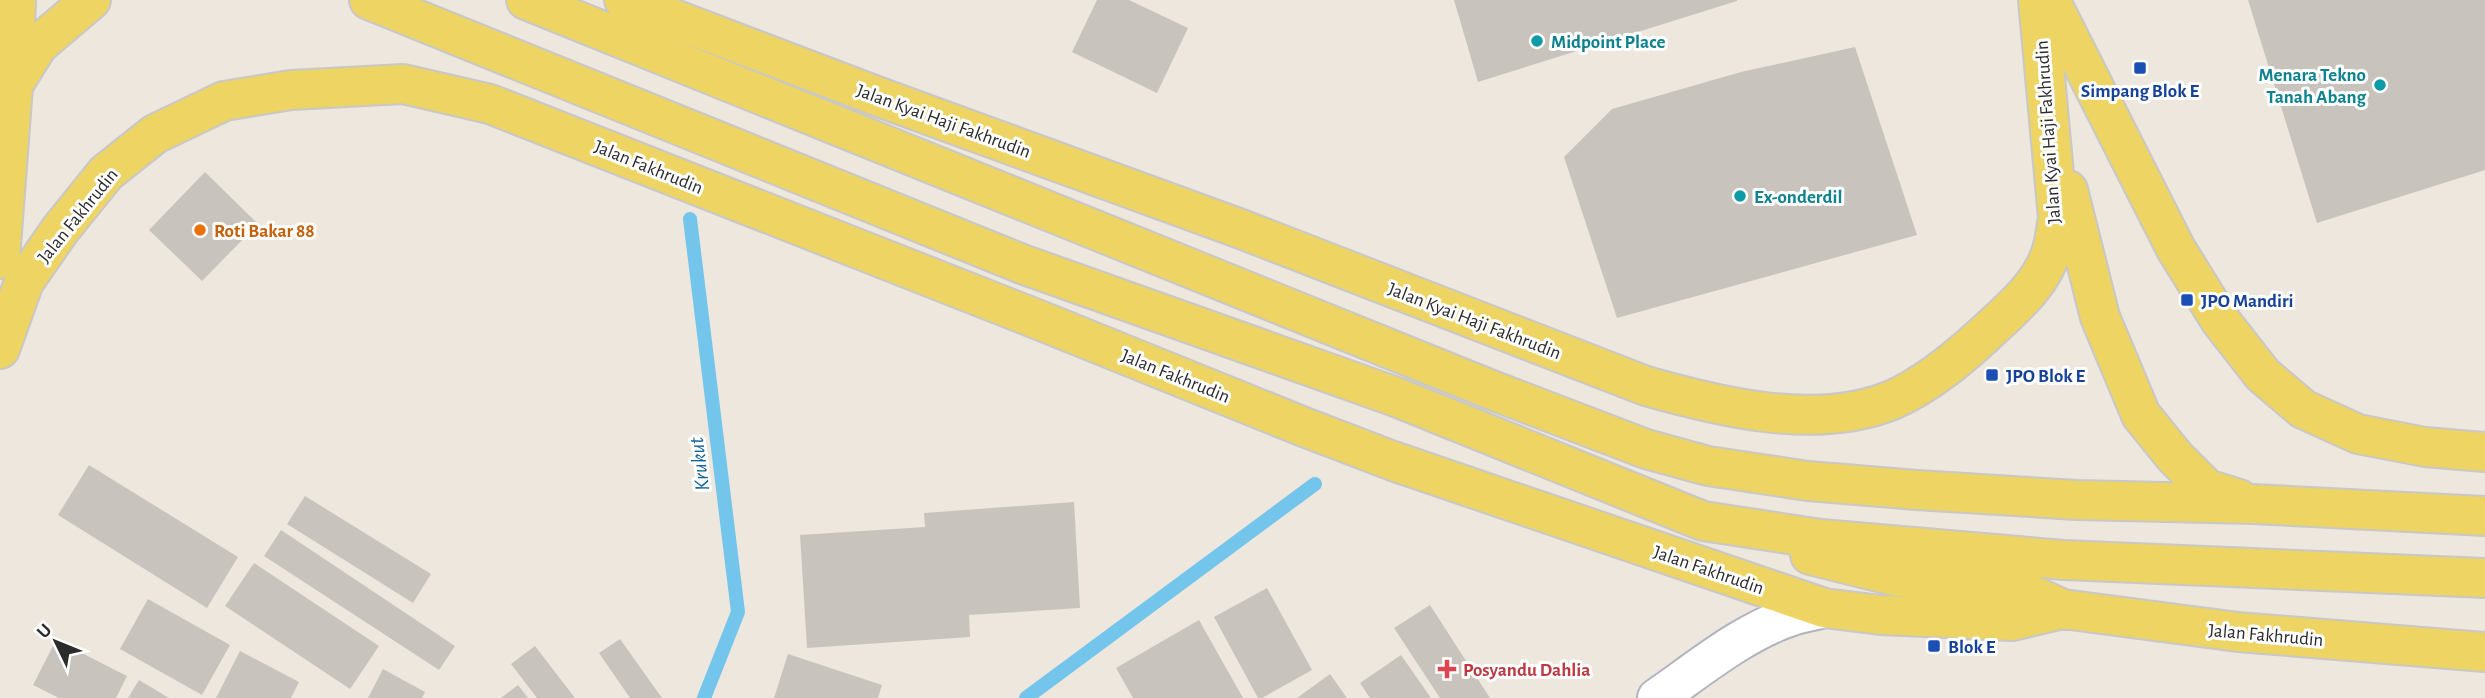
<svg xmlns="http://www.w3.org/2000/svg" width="2485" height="698" viewBox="0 0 2485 698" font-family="'Alegreya Sans',sans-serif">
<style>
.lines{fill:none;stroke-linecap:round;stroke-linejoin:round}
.stream{stroke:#74c5ec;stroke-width:14}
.building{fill:#c8c4bd}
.minor-casing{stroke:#b1b3be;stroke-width:42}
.primary-casing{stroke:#c8c8c8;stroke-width:42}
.minor{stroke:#fff;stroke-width:38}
.primary{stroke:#edd463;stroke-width:38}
.culture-dot{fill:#0f9aa8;stroke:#fff;stroke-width:2.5}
.transit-dot{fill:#1a4fb4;stroke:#fff;stroke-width:2.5}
.food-dot{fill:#e8710a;stroke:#fff;stroke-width:2.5}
.health-dot{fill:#e0444e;stroke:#fff;stroke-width:2.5}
.labels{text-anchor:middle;stroke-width:6;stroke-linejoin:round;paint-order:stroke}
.culture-label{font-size:19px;font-weight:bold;fill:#0d838f;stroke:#fff;text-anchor:start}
.transit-label{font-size:19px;font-weight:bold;fill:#164399;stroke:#fff;text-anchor:start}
.street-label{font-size:19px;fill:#2b2b2b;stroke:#fff}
.food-label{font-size:19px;font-weight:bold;fill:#c56008;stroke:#fff;text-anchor:start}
.health-label{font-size:19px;font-weight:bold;fill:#be3a42;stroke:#fff;text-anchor:start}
.water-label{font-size:21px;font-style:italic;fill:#11639a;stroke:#fff}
</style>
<rect width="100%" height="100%" fill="#ede7de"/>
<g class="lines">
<path class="stream" d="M 690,219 L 738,612 L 704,698
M 1026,698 L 1315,484"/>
</g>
<path class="building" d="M 1097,0 L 1129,0 L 1188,28 L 1157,93 L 1072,52 Z
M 1454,0 L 1737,0 L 1737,1 L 1478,82 Z
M 2248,0 L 2485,0 L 2485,170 L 2317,223 Z
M 1855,47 L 1917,235 L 1617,318 L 1564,157 L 1612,109 L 1741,72 Z
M 205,172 L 258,224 L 202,281 L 149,230 Z
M 89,465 L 238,557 L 207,608 L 58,515 Z
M 305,496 L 431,574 L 413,603 L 287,524 Z
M 1074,502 L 1080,608 L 969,615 L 970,637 L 807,648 L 800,535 L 925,527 L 924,513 Z
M 281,530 L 455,646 L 439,670 L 264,556 Z
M 254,563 L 379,646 L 350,689 L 225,606 Z
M 1267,588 L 1312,670 L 1262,698 L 1258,698 L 1214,617 Z
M 148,599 L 230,645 L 202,695 L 120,649 Z
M 1430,605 L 1490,698 L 1440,698 L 1394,628 Z
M 1199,620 L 1243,698 L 1133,698 L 1116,668 Z
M 620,639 L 662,698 L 630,698 L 599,653 Z
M 56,640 L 127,676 L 116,698 L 59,698 L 33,685 Z
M 535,646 L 575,698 L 537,698 L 511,664 Z
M 240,651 L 299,682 L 291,698 L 216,698 Z
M 788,654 L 882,685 L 878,698 L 774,698 Z
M 1401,655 L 1431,698 L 1370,698 L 1360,683 Z
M 383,669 L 425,692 L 422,698 L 368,698 Z
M 1330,674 L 1347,698 L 1297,698 Z
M 139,680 L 169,698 L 128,698 Z
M 518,685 L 528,698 L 501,698 Z"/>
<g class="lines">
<defs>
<path id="minor" d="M 1657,698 C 1699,669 1743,632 1792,616 C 1802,613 1813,611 1824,608"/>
<path id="primary" d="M 369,0 L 1022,264 L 1396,397 L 1703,521 L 1821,539 L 2064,560 L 2485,578
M 526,0 L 1489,389 L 1646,449 L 1708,466 L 1808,481 L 1917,490 L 2077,500 L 2253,504 L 2485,516
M 624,0 L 879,97 L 1241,229 L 1646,386 C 1720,407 1817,431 1892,400 C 1927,385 1959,358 1987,332 C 2012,309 2042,284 2052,250 C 2055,240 2056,228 2058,218 L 2038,0
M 2050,0 L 2176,249 L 2220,320 L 2263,375 L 2303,409 L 2358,434 L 2425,447 L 2485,452
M 13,85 L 38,45 L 91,0
M 2068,190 L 2100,317 L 2141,415 L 2175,457 L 2207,489 L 2239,499
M 0,259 L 13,87 L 16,0
M 0,349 L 24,282 L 60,230 L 106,173 L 155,134 L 224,101 L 291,90 L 403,84 L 490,104 L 1044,322 L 1304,427 L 1393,461 L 1824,608 L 1881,615 L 2012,621 L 2063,609 L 2238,632 L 2485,652
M 1810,555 L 1898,577 L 2028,593 L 2063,609"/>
</defs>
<use href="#minor" class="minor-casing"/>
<use href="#primary" class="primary-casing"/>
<use href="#minor" class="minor"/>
<use href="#primary" class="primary"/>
</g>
<g class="culture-dot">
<circle cx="1537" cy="41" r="7"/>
<circle cx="2380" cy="85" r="7"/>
<circle cx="1740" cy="196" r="7"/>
</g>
<g class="transit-dot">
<rect x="2133" y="61" width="14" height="14" rx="3.5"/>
<rect x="2180" y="293" width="14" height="14" rx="3.5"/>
<rect x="1985" y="368" width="14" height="14" rx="3.5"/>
<rect x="1927" y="639" width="14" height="14" rx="3.5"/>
</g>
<circle class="food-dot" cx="200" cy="230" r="7"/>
<path class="health-dot" d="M1443.5 658.5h7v7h7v7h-7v7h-7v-7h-7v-7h7z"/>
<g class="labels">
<g class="culture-label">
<text x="1551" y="48">Midpoint Place</text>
<text x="2366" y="81" text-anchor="end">Menara Tekno<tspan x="2366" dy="22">Tanah Abang</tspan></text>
<text x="1754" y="203">Ex-onderdil</text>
</g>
<g class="transit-label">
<text x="2140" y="97" text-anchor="middle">Simpang Blok E</text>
<text x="2201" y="307">JPO Mandiri</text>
<text x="2006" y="382">JPO Blok E</text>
<text x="1948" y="653">Blok E</text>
</g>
<g class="street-label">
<text transform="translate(944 120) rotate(20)" y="7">Jalan Kyai Haji Fakhrudin</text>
<text transform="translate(2047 132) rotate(-94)" y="7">Jalan Kyai Haji Fakhrudin</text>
<text transform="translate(649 166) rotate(22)" y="7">Jalan Fakhrudin</text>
<text transform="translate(77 215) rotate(-51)" y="7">Jalan Fakhrudin</text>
<text transform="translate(1475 320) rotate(21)" y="7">Jalan Kyai Haji Fakhrudin</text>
<text transform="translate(1176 375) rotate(22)" y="7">Jalan Fakhrudin</text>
<text transform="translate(1709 569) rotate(19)" y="7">Jalan Fakhrudin</text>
<text transform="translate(2266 634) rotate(5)" y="7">Jalan Fakhrudin</text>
</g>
<g class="food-label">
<text x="214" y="237">Roti Bakar 88</text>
</g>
<g class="health-label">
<text x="1463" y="676">Posyandu Dahlia</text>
</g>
<g class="water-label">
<text transform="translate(699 464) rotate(-97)" y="7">Krukut</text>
</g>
</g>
<g transform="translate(56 642) rotate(313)" stroke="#ffffff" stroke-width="5" paint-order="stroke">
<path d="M0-5L12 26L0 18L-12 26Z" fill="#2b2b2b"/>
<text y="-10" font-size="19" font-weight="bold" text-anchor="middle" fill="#2b2b2b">U</text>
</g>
</svg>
